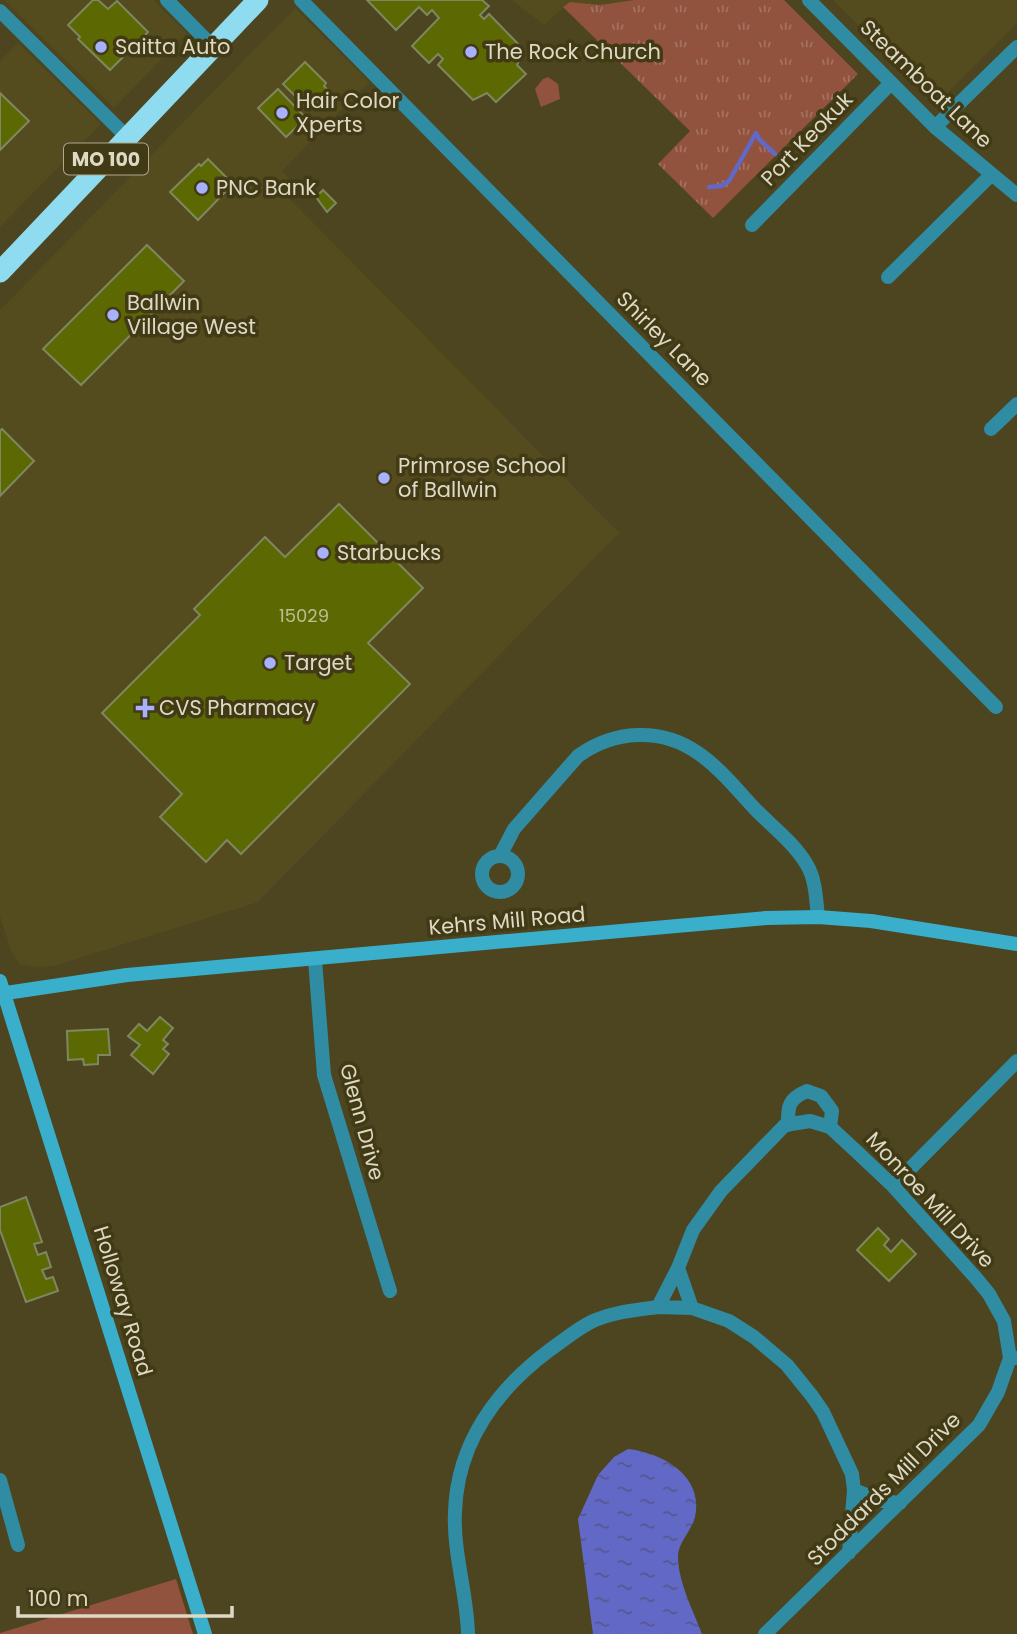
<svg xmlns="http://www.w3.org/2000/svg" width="1017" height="1634" viewBox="0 0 1017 1634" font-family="Poppins,sans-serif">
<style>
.built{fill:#544b1e}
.grass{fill:url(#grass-tufts)}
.green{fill:#91523e}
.water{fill:url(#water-ripples)}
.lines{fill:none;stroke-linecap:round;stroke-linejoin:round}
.stream{stroke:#6268c5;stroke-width:4.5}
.building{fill:#5c6903;stroke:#7f8762;stroke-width:2}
.street{stroke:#308ca3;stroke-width:14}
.secondary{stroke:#3aafcc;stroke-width:14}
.highway{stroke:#8fdbf0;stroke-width:21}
.poi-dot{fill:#a7b1fc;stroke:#413a15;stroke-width:2.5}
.labels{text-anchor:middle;stroke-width:7;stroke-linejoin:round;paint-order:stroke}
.number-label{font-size:18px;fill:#bdbd94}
.shield{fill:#413a15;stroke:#aea990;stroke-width:2}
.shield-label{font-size:19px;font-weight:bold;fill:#ddd9c4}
.poi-label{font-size:21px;fill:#ddd9c4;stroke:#413a15;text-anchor:start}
.street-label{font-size:21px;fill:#ddd9c4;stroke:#413a15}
</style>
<defs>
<pattern id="grass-tufts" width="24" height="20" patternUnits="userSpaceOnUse" patternTransform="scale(1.75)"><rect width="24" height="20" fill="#91523e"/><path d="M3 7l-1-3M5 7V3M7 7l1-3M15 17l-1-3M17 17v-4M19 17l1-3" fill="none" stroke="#a57261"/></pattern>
<pattern id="water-ripples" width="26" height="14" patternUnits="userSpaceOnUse" patternTransform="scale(1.75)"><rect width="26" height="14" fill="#6268c5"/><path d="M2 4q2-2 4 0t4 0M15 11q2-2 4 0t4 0" fill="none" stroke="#55588e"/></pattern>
</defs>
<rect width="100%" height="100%" fill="#4c4520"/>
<path class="built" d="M 4,0 L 153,0 L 187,33 L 114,108 Z
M 512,0 L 634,0 L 600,5 L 570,2 L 544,25 Z
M 833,0 L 1017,0 L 1017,23 L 936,104 Z
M 295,8 L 369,82 L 282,171 L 294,184 L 285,194 L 619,533 L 258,902 L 54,966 L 34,967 L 20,964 L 11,951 L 0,916 L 0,310 Z
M 18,43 L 101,124 L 0,227 L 0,61 Z"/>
<path class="grass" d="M 634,0 L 784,0 L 858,74 L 713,218 L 658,164 L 690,131 L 563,7 L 570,2 L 600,5 Z"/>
<path class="green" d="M 548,77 L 558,84 L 560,99 L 541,107 L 535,89 L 543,79 Z
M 176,1579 L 193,1634 L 0,1634 L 0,1633 Z"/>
<path class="water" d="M 628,1449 C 663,1453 704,1476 695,1517 C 692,1530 678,1543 678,1556 C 678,1582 693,1610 702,1634 L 593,1634 L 578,1519 L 598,1475 L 614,1457 Z"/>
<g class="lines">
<path class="stream" d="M 709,187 L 721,186 L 729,181 L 756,133 L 759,139 L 775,154"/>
</g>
<path class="building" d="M 93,0 L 98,0 L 108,9 L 117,1 L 148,32 L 110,70 L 78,39 L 80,37 L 68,25 Z
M 367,0 L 482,0 L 489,6 L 480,15 L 484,19 L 489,14 L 524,50 L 517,65 L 526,74 L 496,102 L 487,93 L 473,100 L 438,65 L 443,59 L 438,54 L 429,63 L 412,46 L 439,18 L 432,10 L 427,15 L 419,7 L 396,30 Z
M 305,62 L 326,83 L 324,86 L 332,94 L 321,105 L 313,97 L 304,105 L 283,84 Z
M 278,89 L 306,118 L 286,137 L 258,108 Z
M 0,93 L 29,121 L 0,150 Z
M 208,159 L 233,184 L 198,220 L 170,192 L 199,164 L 201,166 Z
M 323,190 L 336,203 L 327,212 L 316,197 Z
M 147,245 L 184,281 L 81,385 L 43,349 Z
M 2,429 L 34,461 L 0,496 L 0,431 Z
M 339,504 L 423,588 L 368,643 L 410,684 L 241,854 L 227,840 L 206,862 L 160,817 L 182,794 L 102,713 L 200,615 L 194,609 L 265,537 L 285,557 Z
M 160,1017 L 173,1028 L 163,1040 L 168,1044 L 163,1049 L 169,1054 L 153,1074 L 131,1055 L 140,1045 L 128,1036 L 139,1024 L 147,1031 Z
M 108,1029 L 110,1055 L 98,1055 L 98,1064 L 84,1065 L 83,1059 L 68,1060 L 67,1031 Z
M 26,1197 L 42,1242 L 34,1244 L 38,1255 L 46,1252 L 51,1267 L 42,1270 L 46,1279 L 53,1277 L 58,1291 L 26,1302 L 0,1230 L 0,1207 Z
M 878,1228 L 889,1239 L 884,1245 L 891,1252 L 902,1240 L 916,1254 L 889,1281 L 857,1250 Z"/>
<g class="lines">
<path class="street" d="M 167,0 L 213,47
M 301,0 L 996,707
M 809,0 L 935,127 L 1017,195
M 0,11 L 127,137
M 935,127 L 1017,47
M 752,225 L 891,83
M 888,277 L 991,175
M 991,429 L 1017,404
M 500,856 L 514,829 L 578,756 C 614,730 661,727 698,753 C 720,768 738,791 756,810 C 773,827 795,844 807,865 C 816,880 816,900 818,917
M482 874a18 18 0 1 1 36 0a18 18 0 1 1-36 0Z
M 315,960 L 324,1075 L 390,1291
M 788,1125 C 788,1106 788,1099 807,1091 L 821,1096 L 832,1111 L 830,1127
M 893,1186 L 1017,1061
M 678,1268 L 692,1308
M 658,1307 L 692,1308 L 729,1321 L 754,1337 L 787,1365 L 812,1396 L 823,1412 L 852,1474 L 854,1490 L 849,1553
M 0,1480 L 18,1545
M 854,1490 L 882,1501 L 900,1503
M 468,1634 C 467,1593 453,1553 455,1512 C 457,1443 497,1389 551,1349 C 564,1340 577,1329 591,1322 C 612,1312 636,1310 658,1307 L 678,1268 L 693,1230 L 721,1191 L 785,1125 L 810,1121 L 830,1127 L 856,1151 L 893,1186 L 976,1278 L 989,1294 L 1004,1321 L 1010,1358 L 1017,1358
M 765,1634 L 979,1425 L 998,1392 L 1010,1358"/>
<path class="secondary" d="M 0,981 L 205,1634
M 6,993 L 127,975 L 766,918 L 818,917 L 871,921 L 1017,944"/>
<path class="highway" d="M 0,272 L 258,0"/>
</g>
<g class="poi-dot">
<circle cx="101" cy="47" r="7"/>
<circle cx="471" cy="52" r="7"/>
<circle cx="282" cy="113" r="7"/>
<circle cx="202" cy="188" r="7"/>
<circle cx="113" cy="315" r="7"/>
<circle cx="384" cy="478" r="7"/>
<circle cx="323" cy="553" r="7"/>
<circle cx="270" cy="663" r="7"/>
<path d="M141.5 697.5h7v7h7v7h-7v7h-7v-7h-7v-7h7z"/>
</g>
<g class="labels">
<g class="number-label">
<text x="304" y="622">15029</text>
</g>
<rect class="shield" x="64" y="143.5" width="84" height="31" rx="5"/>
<g class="shield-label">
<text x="106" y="166">MO 100</text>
</g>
<g class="poi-label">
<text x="115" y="54">Saitta Auto</text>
<text x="485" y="59">The Rock Church</text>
<text x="296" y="108">Hair Color<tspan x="296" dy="24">Xperts</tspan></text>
<text x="216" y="195">PNC Bank</text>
<text x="127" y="310">Ballwin<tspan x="127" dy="24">Village West</tspan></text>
<text x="398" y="473">Primrose School<tspan x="398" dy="24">of Ballwin</tspan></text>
<text x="337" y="560">Starbucks</text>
<text x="284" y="670">Target</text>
<text x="159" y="715">CVS Pharmacy</text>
</g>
<g class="street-label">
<text transform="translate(926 84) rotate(44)" y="7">Steamboat Lane</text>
<text transform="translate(807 139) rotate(-46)" y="7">Port Keokuk</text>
<text transform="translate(664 339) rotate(45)" y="7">Shirley Lane</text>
<text transform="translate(507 921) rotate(-5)" y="7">Kehrs Mill Road</text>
<text transform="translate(362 1122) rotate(75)" y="7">Glenn Drive</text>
<text transform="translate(930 1200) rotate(47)" y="7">Monroe Mill Drive</text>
<text transform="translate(123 1301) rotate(73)" y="7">Holloway Road</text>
<text transform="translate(884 1489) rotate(-45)" y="7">Stoddards Mill Drive</text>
</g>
</g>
<path d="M18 1606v10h214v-10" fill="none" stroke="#ddd9c4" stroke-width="3.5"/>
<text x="28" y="1606" font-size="21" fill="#ddd9c4" stroke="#413a15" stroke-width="5" paint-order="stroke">100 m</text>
</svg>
